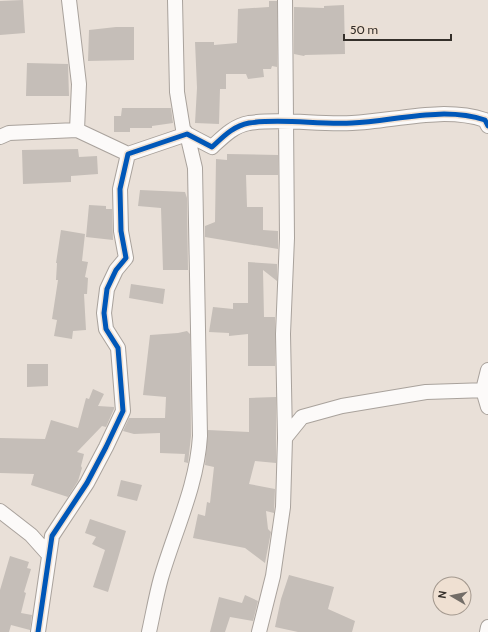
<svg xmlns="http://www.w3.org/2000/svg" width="488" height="632" viewBox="0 0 488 632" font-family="Cabin,sans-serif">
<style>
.building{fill:#c5beb8}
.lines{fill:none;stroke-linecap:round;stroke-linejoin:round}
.street-casing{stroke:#a9a29c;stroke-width:16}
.street{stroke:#fcfaf9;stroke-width:14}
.cycleway-casing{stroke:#efe0d2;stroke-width:8}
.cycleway{stroke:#0057b8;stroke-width:5}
</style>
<rect width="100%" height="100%" fill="#e9e0d8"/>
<path class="building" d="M 23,0 L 25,33 L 0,35 L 0,1 Z
M 269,1 L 277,1 L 277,67 L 272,66 L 271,69 L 263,69 L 264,77 L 248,79 L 246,74 L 226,74 L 226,89 L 220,89 L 219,124 L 195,123 L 197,88 L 195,42 L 214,42 L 214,45 L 237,43 L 238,9 L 269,7 Z
M 344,5 L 345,54 L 305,55 L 304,56 L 294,54 L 294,7 L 324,8 L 324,6 Z
M 116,27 L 134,27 L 134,60 L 88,61 L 89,30 Z
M 27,63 L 68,64 L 69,96 L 26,96 Z
M 122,108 L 171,108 L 173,123 L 152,126 L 152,128 L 130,128 L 130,132 L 114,132 L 114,116 L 121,116 Z
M 78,149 L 79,157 L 97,156 L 98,174 L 71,176 L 71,182 L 23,184 L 22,150 Z
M 227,154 L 278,155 L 278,175 L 246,175 L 247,207 L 263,207 L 263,230 L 278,231 L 278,249 L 205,237 L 205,226 L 215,222 L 216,159 L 227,160 Z
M 140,190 L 185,192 L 187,198 L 188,270 L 163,270 L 161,208 L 138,206 Z
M 89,205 L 106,206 L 106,209 L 112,209 L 113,240 L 86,237 Z
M 61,230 L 85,234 L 82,261 L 88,262 L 85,277 L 88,278 L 87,294 L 84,294 L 86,330 L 73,331 L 72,339 L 54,336 L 57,320 L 52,319 L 58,280 L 56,280 L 57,263 L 56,263 Z
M 248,262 L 277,264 L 277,281 L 263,270 L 264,317 L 275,317 L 275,366 L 248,366 L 248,334 L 229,336 L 229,333 L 209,332 L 213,307 L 233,309 L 233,303 L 248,303 Z
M 131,284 L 165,289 L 163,304 L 129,298 Z
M 187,331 L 190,334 L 191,436 L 188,463 L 184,462 L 185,454 L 160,453 L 160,433 L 134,434 L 123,431 L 129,418 L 165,418 L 166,397 L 143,395 L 150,335 L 178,333 Z
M 27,364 L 48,364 L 48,386 L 27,387 Z
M 93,389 L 104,394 L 98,406 L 114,407 L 114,409 L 106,427 L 102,426 L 77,452 L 84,454 L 81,466 L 82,468 L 78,481 L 68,497 L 31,485 L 34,474 L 0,473 L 0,438 L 45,439 L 51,420 L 78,428 L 86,398 L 89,399 Z
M 276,397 L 276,463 L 255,461 L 249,484 L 275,489 L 274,513 L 266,511 L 268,529 L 271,532 L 265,563 L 245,548 L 193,538 L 198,514 L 205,516 L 207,502 L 210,503 L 214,467 L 205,465 L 208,430 L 249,432 L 249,398 Z
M 121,480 L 142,485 L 137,501 L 117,496 Z
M 90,519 L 126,531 L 108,592 L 93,587 L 105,550 L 92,544 L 96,537 L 85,533 Z
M 10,556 L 29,562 L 27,568 L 31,569 L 24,592 L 26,593 L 21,613 L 32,615 L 30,630 L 11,625 L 9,632 L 0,632 L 0,590 Z
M 289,575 L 334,587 L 328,609 L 355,621 L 352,632 L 298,632 L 275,627 L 281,599 Z
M 245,595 L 258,601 L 253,621 L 230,617 L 225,632 L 210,632 L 219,597 L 242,603 Z"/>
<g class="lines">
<defs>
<path id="street" d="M 69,0 L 79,84 L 77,130
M 0,137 L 9,133 L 77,130 L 128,154
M 488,370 L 483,390 L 488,407
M 285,438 L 302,417 L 342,406 L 426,392 L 488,390
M 0,511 L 31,535 L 48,554
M 38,632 L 52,536 L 87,483 L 106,447 L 123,411 L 118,348 L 106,329 L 104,313 L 107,289 L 116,270 L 126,258 L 121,231 L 120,189 L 128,154 L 187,134 L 212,147 C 223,137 233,126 249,123 C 282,118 319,125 352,123 C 395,121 443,106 485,120 L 488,126
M 149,632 C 153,614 156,596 161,578 C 175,530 197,486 200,436 L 195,168 L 187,134 L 183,129 L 177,92 L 175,0
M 259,632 L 273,576 L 283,507 L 285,438 L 283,334 L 287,238 L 285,0
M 487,632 L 488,627"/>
</defs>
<use href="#street" class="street-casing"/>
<use href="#street" class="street"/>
<defs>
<path id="cycleway" d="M 38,632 L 52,536 L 87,483 L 106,447 L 123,411 L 118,348 L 106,329 L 104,313 L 107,289 L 116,270 L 126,258 L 121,231 L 120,189 L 128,154 L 187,134 L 212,147 C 223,137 233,126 249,123 C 282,118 319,125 352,123 C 395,121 443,106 485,120 L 488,126"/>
</defs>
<use href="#cycleway" class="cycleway-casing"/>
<use href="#cycleway" class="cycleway"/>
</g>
<g transform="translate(452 596) rotate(279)"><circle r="19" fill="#efe0d2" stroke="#a4998f"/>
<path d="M0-3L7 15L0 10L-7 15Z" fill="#736d67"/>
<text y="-6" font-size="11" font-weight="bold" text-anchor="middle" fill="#342f2a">N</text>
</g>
<path d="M344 34v6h107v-6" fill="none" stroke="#342f2a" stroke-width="2"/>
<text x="350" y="34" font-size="12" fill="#342f2a" stroke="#efe0d2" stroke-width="3" paint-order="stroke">50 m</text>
</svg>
